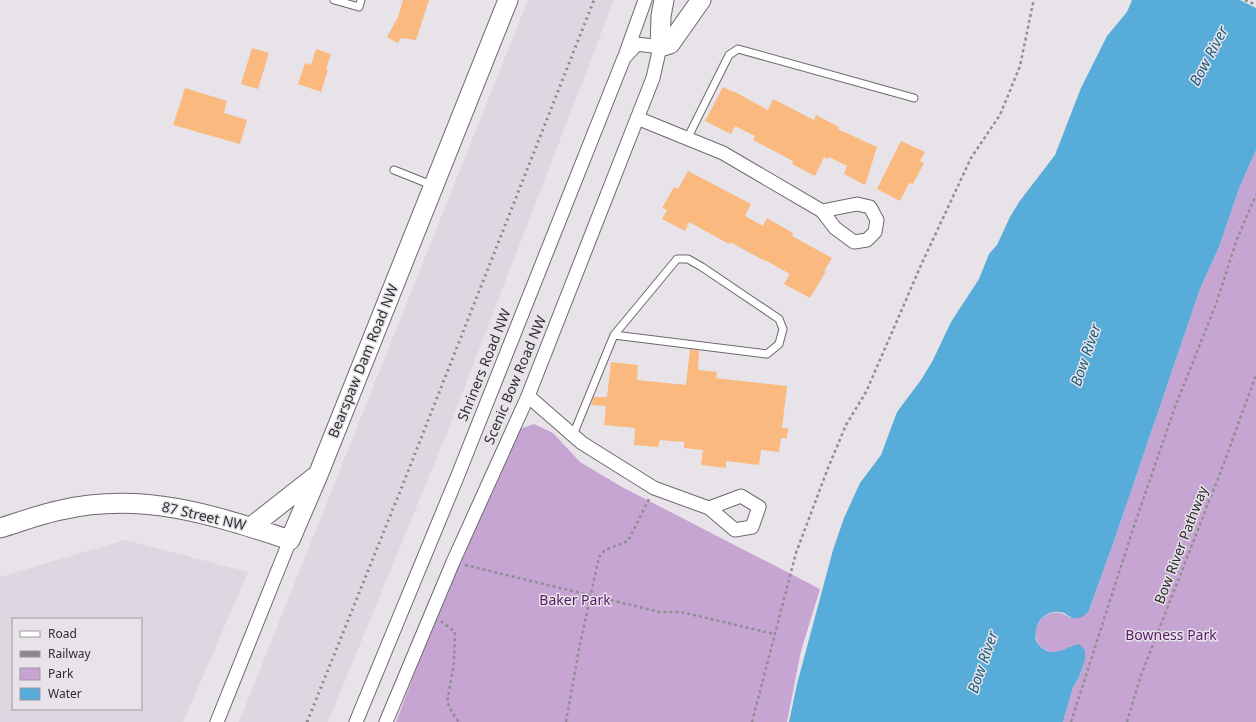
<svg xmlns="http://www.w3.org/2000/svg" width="1256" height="722" viewBox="0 0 1256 722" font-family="'Noto Sans',sans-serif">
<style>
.built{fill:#ded6e1;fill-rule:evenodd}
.green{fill:#c7a5d2}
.water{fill:#57acd9}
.pier{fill:#e7e3e9}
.building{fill:#f9b97f}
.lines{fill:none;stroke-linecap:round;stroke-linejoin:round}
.lane-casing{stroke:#6d696e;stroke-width:9}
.street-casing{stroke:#6d696e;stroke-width:15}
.secondary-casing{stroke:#6d696e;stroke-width:21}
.path{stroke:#908e92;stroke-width:2.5;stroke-dasharray:3 3;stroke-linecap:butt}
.lane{stroke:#fff;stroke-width:7}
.street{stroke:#fff;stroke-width:13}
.secondary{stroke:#fff;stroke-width:19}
.rail{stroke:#8a888c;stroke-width:3;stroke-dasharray:2 4;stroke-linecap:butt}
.labels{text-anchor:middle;stroke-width:3;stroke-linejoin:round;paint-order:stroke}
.street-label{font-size:14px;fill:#2e2d2f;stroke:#e7e3e9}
.park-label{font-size:14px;fill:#571a67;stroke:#e7e3e9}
.water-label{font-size:15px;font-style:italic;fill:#1b5c7b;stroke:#e7e3e9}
</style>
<rect width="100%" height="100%" fill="#e7e3e9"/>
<path class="built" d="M 528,0 L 614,0 L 444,440 L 328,722 L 239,722 Z
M 125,540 L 248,572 L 183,722 L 0,722 L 0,577 ZM 13,619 L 141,619 L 141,709 L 13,709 Z"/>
<path class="green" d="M 1256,150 L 1256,722 L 1063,722 L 1073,687 L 1079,677 L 1085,660 L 1085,650 L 1071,646 C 1068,648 1064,651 1060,652 C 1056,653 1052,652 1048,651 C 1023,643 1040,597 1071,618 L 1089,610 L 1114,541 L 1200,289 L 1219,247 L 1240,186 Z
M 534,424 L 553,433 L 580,462 L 622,487 L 820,589 L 801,651 L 787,722 L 396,722 L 447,588 L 517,430 Z"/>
<path class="water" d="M 1132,0 L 1256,0 L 1256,150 L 1240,186 L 1219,247 L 1200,289 L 1114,541 L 1089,610 C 1086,614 1083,618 1077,618 C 1072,619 1070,617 1066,614 C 1056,609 1044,613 1039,622 C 1036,627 1035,635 1036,640 C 1038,645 1043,649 1047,651 C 1059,655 1068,646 1079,644 L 1085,650 L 1085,660 L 1079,677 L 1073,687 L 1063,722 L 789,722 L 797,684 L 833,550 L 844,518 L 860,483 L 881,455 L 897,412 L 921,380 L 933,360 L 951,322 L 979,279 L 989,254 L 997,245 L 1010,217 L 1019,202 L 1055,155 L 1081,88 L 1107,36 L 1127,12 Z"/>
<path class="pier" d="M 1240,0 L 1256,0 L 1256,8 Z"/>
<path class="building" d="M 403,0 L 429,0 L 416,40 L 401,38 L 398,43 L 387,37 L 398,17 Z
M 252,48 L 269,53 L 258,89 L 241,84 Z
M 316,49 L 331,54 L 326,69 L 328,70 L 321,92 L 298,84 L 305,63 L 311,65 Z
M 723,87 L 733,92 L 733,91 L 768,110 L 773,99 L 814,120 L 816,115 L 839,127 L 838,129 L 877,147 L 865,185 L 844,174 L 847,166 L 829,157 L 828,159 L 824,157 L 815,176 L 792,164 L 793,161 L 753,140 L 755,136 L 735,126 L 731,134 L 705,121 Z
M 185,88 L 227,101 L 224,113 L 247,120 L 240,144 L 173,125 Z
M 901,141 L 925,152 L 920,161 L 924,163 L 913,184 L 909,183 L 900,201 L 877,189 Z
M 688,171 L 751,204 L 745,216 L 763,226 L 767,218 L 793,233 L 792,236 L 832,258 L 824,271 L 826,271 L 810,298 L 784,284 L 790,274 L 765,260 L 765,261 L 730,242 L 729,244 L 689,222 L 685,231 L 662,219 L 667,210 L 662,208 L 674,187 L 678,189 Z
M 690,349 L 699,351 L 698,370 L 717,372 L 716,378 L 787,386 L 782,428 L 788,428 L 787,438 L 781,438 L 779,452 L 761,450 L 759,465 L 726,461 L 726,468 L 701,465 L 703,450 L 684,448 L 684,442 L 660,440 L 658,447 L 634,445 L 635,428 L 604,425 L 606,406 L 591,405 L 594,397 L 607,397 L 611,362 L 638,365 L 637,380 L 686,385 Z"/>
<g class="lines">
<defs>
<path id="lane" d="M 334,0 L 359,7 L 361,0
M 687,139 L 729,55 L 738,49 L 914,98
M 394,170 L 434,186
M 573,435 L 614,335 L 677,259 L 688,259 L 702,267 L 779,319 L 783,329 L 779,344 L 767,354 L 614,335"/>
<path id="street" d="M 626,53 L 645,0
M 637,118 L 723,153 L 822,211 L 835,228 L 854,242 L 867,240 L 875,232 L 877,220 L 870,207 L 857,204 L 822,211
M 528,396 L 582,443 L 654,488 L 709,508 L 735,530 L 752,527 L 759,507 L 741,496 L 709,508
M 217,722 L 290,540
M 356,722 L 458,475 L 624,58 L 637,44 L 660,47 L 653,78 L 528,396 L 453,562 L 386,722"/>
<path id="secondary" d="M 664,0 L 661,16 L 660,47 L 670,44 L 701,0
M 251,527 L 316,476
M 0,528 C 20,522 41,514 61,510 C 142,491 214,515 290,540 L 318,475 L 508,0"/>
</defs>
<use href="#lane" class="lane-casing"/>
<use href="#street" class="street-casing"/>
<use href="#secondary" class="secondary-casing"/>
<path class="path" d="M 1245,0 L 1256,5
M 465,565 L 660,612 L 681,612 L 774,634
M 441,621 L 455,632 L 454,663 L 447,702 L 456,719 L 460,722
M 566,722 L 579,649 L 599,557 L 605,550 L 628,541 L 649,499
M 752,722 L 796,553 L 828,468 L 846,425 L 866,392 L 922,263 L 971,158 L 1000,115 L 1020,66 L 1033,3 L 1032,0
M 1071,722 L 1133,529 L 1175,407 L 1216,304 L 1237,239 L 1256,195
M 1127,722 L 1140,678 L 1224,463 L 1256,375"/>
<use href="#lane" class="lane"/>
<use href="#street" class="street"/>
<use href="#secondary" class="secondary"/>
<path class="rail" d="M 307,722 L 403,484 L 594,0"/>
</g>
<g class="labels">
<g class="street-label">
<text transform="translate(363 361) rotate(-68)" y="5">Bearspaw Dam Road NW</text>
<text transform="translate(484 365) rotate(-68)" y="5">Shriners Road NW</text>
<text transform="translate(515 380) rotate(-67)" y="5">Scenic Bow Road NW</text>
<text transform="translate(204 516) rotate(13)" y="5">87 Street NW</text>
<text transform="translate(1181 545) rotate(-69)" y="5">Bow River Pathway</text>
</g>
<g class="park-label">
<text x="575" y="605">Baker Park</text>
<text x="1171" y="640">Bowness Park</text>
</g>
<g class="water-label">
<text transform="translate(1209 56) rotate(-62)" y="5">Bow River</text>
<text transform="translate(1086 355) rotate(-71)" y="5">Bow River</text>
<text transform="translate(983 662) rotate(-71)" y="5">Bow River</text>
</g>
</g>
<rect x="12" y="618" width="130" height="92" fill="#e7e3e9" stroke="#9d9a9f"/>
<rect x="20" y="631" width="20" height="6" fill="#ffffff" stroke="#9d9a9f"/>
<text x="48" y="638" font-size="12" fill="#2e2d2f">Road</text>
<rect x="20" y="651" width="20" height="6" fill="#8a888c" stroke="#9d9a9f"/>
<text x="48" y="658" font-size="12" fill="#2e2d2f">Railway</text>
<rect x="20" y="668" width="20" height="12" fill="#c7a5d2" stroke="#9d9a9f"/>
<text x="48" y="678" font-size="12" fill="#2e2d2f">Park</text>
<rect x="20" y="688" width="20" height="12" fill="#57acd9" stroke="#9d9a9f"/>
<text x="48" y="698" font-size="12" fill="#2e2d2f">Water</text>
</svg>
